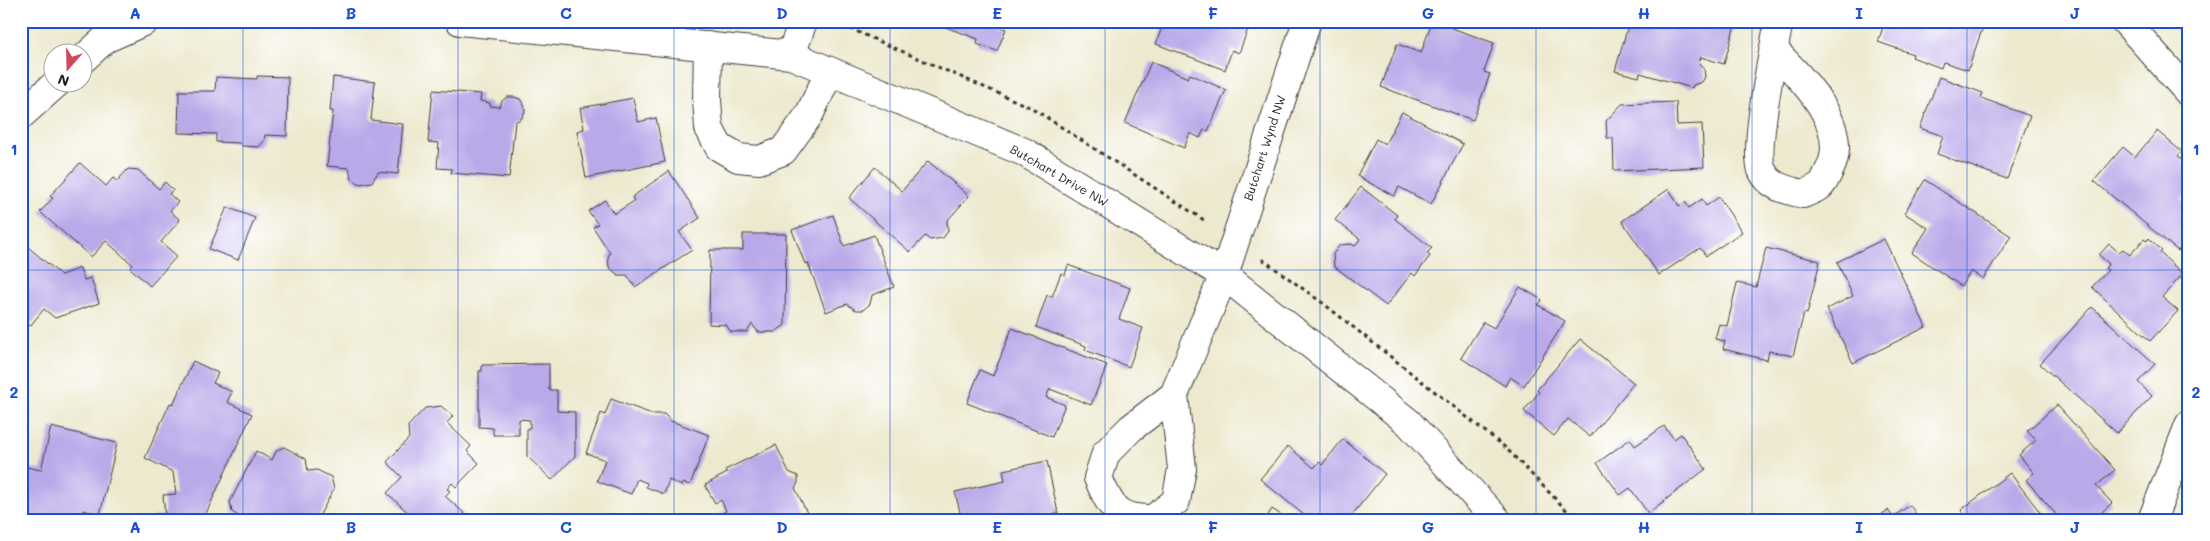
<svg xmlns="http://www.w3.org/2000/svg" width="2210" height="541" viewBox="0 0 2210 541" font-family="Mali,sans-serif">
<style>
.building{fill:#b9a9e9}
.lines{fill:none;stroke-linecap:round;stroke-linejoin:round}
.minor-casing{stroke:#3b3b37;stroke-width:30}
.path{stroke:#3b3b37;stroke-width:3;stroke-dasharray:4 4;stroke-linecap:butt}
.minor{stroke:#fff;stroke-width:28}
.grid{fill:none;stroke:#1d4ed8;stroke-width:1;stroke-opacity:0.55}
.labels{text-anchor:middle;stroke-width:4;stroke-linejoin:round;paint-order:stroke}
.street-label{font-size:12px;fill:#1c1c1c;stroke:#fff}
.neatline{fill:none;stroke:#1d4ed8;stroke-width:2}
.grid-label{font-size:16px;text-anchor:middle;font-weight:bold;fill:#1d4ed8}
</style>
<rect width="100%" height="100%" fill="#fff"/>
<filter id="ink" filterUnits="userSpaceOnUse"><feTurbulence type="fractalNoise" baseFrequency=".02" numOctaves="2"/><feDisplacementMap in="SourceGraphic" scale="10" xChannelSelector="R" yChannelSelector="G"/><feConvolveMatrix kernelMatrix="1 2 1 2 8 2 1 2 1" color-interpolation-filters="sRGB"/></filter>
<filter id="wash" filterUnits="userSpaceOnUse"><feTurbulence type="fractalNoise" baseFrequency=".0096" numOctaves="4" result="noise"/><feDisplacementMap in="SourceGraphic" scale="20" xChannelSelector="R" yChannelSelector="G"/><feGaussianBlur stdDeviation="1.12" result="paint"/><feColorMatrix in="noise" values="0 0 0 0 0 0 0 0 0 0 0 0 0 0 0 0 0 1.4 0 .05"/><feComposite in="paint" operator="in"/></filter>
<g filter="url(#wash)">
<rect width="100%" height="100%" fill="#ede9cf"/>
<g id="blocks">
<path class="building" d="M 929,21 L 1001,21 L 999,27 L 1006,29 L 997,51 L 977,44 L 978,39 Z
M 1164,21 L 1251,21 L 1239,53 L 1232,50 L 1225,70 L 1156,44 Z
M 1432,21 L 1494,43 L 1484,72 L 1490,74 L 1473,120 L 1381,87 L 1397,44 L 1421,53 Z
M 1613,21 L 1736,21 L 1724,64 L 1701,57 L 1699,63 L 1704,69 L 1705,77 L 1702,82 L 1693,85 L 1692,88 L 1640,73 L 1639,77 L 1615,71 L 1628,26 Z
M 1885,21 L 1985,21 L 1968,70 L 1943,62 L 1941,68 L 1912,57 L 1913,54 L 1878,42 Z
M 1151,62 L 1188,78 L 1190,74 L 1226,90 L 1208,131 L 1204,130 L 1200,138 L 1190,133 L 1184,148 L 1125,123 Z
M 257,76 L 288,77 L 287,136 L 265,135 L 264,141 L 259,147 L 242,146 L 239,143 L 216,142 L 216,134 L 178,133 L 179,91 L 215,91 L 216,77 L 257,79 Z
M 333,77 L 375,82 L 371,120 L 403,124 L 398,174 L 378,172 L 372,182 L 360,184 L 351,178 L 349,168 L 327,166 L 333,111 L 330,111 Z
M 1939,77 L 1983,93 L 1981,98 L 2030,116 L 2007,179 L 1937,154 L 1943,136 L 1920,128 Z
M 433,90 L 481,94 L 480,101 L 490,103 L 490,106 L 499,107 L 502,101 L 507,97 L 514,97 L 520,99 L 524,105 L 525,111 L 522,118 L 515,122 L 509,178 L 451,173 L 452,169 L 437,168 L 439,143 L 428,142 Z
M 633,98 L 638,122 L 656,118 L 665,162 L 586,178 L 577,131 L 584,129 L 580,108 Z
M 1676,102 L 1677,125 L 1702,124 L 1704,167 L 1614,171 L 1613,138 L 1607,138 L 1606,121 L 1622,104 Z
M 1402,112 L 1463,144 L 1431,204 L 1399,187 L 1394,196 L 1357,176 L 1376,139 L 1385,144 Z
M 2157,131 L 2182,152 L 2178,156 L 2189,165 L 2189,190 L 2181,199 L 2189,205 L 2189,238 L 2178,251 L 2094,181 L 2123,147 L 2135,157 Z
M 928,161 L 969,196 L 947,221 L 948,231 L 943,238 L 930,240 L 925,236 L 910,252 L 849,198 L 875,167 L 902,191 Z
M 80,163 L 106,186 L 113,178 L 117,181 L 128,169 L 138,170 L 159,189 L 165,182 L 173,190 L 169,194 L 178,202 L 170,211 L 180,220 L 161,242 L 177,256 L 150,286 L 130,268 L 133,265 L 106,241 L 91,257 L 40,212 L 53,198 L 50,196 Z
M 669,171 L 700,218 L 679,232 L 692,250 L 635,287 L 627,275 L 618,275 L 609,267 L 608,257 L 610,253 L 593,227 L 598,224 L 588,211 L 605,200 L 614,214 L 634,201 L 632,197 Z
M 1925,180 L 2011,236 L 1983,279 L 1971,271 L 1961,286 L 1912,253 L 1928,228 L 1904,213 Z
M 1361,187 L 1397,215 L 1395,219 L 1432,248 L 1427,253 L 1430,256 L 1415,276 L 1412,273 L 1386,306 L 1334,266 L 1333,254 L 1340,245 L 1351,244 L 1355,246 L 1360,239 L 1335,220 Z
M 1669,189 L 1679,206 L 1685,202 L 1689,208 L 1702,199 L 1706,206 L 1719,197 L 1742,232 L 1706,256 L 1700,248 L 1659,275 L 1622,221 Z
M 227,207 L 255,218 L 238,260 L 209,249 Z
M 833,215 L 844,246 L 874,235 L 894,287 L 872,295 L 870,304 L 863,310 L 856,310 L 847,304 L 826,312 L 808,263 L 805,264 L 792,230 Z
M 743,234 L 786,234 L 785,325 L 775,332 L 758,332 L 752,324 L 747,332 L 731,332 L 726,325 L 709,324 L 710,250 L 743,250 Z
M 2149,238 L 2162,251 L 2160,253 L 2183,274 L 2162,297 L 2178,311 L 2150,341 L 2092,287 L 2108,270 L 2105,268 L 2109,264 L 2099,255 L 2109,244 L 2119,252 L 2123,249 L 2130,255 L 2144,239 L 2147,241 Z
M 1884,239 L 1926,327 L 1853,363 L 1827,309 L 1853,296 L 1837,262 Z
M 21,241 L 61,275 L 80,268 L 84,280 L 91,278 L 99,303 L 55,318 L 44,309 L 30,326 L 21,319 Z
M 1766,248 L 1820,261 L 1807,314 L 1804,313 L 1793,356 L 1769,351 L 1767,360 L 1723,349 L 1725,341 L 1715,339 L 1719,324 L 1727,326 L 1737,283 L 1756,287 Z
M 1068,265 L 1130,288 L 1119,319 L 1143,328 L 1129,367 L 1085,350 L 1086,346 L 1036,327 L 1047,295 L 1052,297 L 1061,273 L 1065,275 Z
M 1520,287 L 1542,300 L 1538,305 L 1565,321 L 1524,386 L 1510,377 L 1505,386 L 1461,358 L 1483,322 L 1494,328 Z
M 2092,307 L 2155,364 L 2138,382 L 2152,396 L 2117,433 L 2040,364 Z
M 1012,328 L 1107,365 L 1091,405 L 1050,389 L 1046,397 L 1065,405 L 1052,437 L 967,403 L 980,370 L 993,376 Z
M 1580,339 L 1634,383 L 1590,437 L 1568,419 L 1554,436 L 1524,411 L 1539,392 L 1537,390 Z
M 193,361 L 218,373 L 213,383 L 232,392 L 227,402 L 252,414 L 203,520 L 153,520 L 153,516 L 165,515 L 163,495 L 176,494 L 173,472 L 145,458 L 170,403 L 173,404 Z
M 549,364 L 549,390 L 557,390 L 557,411 L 575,412 L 575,456 L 552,480 L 527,456 L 527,428 L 530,428 L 530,420 L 519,419 L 519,435 L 493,435 L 493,428 L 479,427 L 479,371 L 482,371 L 482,365 Z
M 611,399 L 652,414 L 664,414 L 671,421 L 709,435 L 690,485 L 683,483 L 682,486 L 669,480 L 664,494 L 646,487 L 647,483 L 637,479 L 631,494 L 597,481 L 605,460 L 586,453 L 601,413 L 605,415 Z
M 2057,405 L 2115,470 L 2096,486 L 2112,503 L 2093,520 L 2061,520 L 2026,480 L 2034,473 L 2019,455 L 2036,440 L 2027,431 Z
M 441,406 L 453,416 L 447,423 L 471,446 L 467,451 L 479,463 L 456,487 L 452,483 L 447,489 L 450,491 L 445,496 L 465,514 L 462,517 L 466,520 L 416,520 L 387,493 L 402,477 L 387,462 L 409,438 L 408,426 L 425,408 Z
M 1664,426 L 1674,439 L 1681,434 L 1706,469 L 1648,513 L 1630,488 L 1620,495 L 1597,463 L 1630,439 L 1635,446 Z
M 51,427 L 117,443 L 100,514 L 83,510 L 81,520 L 69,517 L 68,520 L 28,520 L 29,517 L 21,515 L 21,466 L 41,470 Z
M 1343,439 L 1385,474 L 1348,520 L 1310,520 L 1260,479 L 1288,446 L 1314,468 L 1319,462 L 1322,465 Z
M 776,445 L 789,472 L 798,476 L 798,483 L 795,488 L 809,517 L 803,520 L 709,520 L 726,511 L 721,500 L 715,503 L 705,485 L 727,473 L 725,470 Z
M 284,447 L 306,459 L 308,471 L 317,470 L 331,477 L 334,489 L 317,520 L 258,520 L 251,515 L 240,517 L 232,512 L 230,502 L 256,451 L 272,460 L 277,450 Z
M 1047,461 L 1058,513 L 1027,520 L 962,520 L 955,492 L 1005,481 L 1003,470 Z
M 2010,473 L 2046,520 L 1969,520 L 1961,510 Z
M 1910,505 L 1920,520 L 1874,520 L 1888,510 L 1893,517 Z
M 1272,509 L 1289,520 L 1265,520 Z"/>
</g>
</g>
<g filter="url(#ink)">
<use href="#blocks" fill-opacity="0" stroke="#3b3b37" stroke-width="1"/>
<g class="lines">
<defs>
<path id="minor" d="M 460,21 L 791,55 L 1024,152 L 1224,275 L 1408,422 L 1497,520
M 2125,21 L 2189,93
M 708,46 L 707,100 L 709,128 L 719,147 L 738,158 L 759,160 L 783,151 L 809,115 L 830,71
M 1774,50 C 1801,78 1851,125 1830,169 C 1827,174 1825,182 1820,186 C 1815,189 1808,192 1803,194 C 1787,190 1769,187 1762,170 C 1753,150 1774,48 1779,21
M 791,55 L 803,21
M 82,60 L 105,39 L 145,21
M 21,115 L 58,82
M 1174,395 L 1182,469 L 1176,501 L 1153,519 C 1117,519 1112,510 1098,478 L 1106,453 L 1131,428 L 1174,395 L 1224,275 L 1307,21
M 2152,520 L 2189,425"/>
</defs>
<use href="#minor" class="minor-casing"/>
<path class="path" d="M 835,22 L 1032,108 L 1207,222
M 1262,259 L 1324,304 L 1506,448 L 1576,520"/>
<use href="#minor" class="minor"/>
</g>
</g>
<path class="grid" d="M 243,21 L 243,520M 458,21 L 458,520M 674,21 L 674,520M 890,21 L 890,520M 1105,21 L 1105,520M 1320,21 L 1320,520M 1536,21 L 1536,520M 1752,21 L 1752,520M 1967,21 L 1967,520M 21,270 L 2189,270"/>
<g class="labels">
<g class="street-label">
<text transform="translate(1265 148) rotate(-72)" y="4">Butchart Wynd NW</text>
<text transform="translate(1059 176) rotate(30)" y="4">Butchart Drive NW</text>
</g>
</g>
<rect width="2210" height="541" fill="none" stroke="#fff" stroke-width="55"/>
<g transform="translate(68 68) rotate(200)"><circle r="24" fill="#ffffff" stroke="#a4a4a4"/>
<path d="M0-4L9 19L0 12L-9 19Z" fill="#d1495b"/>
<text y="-8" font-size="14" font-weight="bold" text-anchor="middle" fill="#1c1c1c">N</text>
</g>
<rect x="28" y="28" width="2154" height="486" class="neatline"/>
<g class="grid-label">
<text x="135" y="19">A</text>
<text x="351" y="19">B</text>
<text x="566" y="19">C</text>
<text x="782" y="19">D</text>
<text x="997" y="19">E</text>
<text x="1213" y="19">F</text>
<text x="1428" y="19">G</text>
<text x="1644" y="19">H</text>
<text x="1859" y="19">I</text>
<text x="2075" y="19">J</text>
<text x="14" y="155">1</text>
<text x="2196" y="155">1</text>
<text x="14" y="398">2</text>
<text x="2196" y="398">2</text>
<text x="135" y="533">A</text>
<text x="351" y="533">B</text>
<text x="566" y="533">C</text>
<text x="782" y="533">D</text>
<text x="997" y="533">E</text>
<text x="1213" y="533">F</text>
<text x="1428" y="533">G</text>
<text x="1644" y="533">H</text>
<text x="1859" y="533">I</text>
<text x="2075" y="533">J</text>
</g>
</svg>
